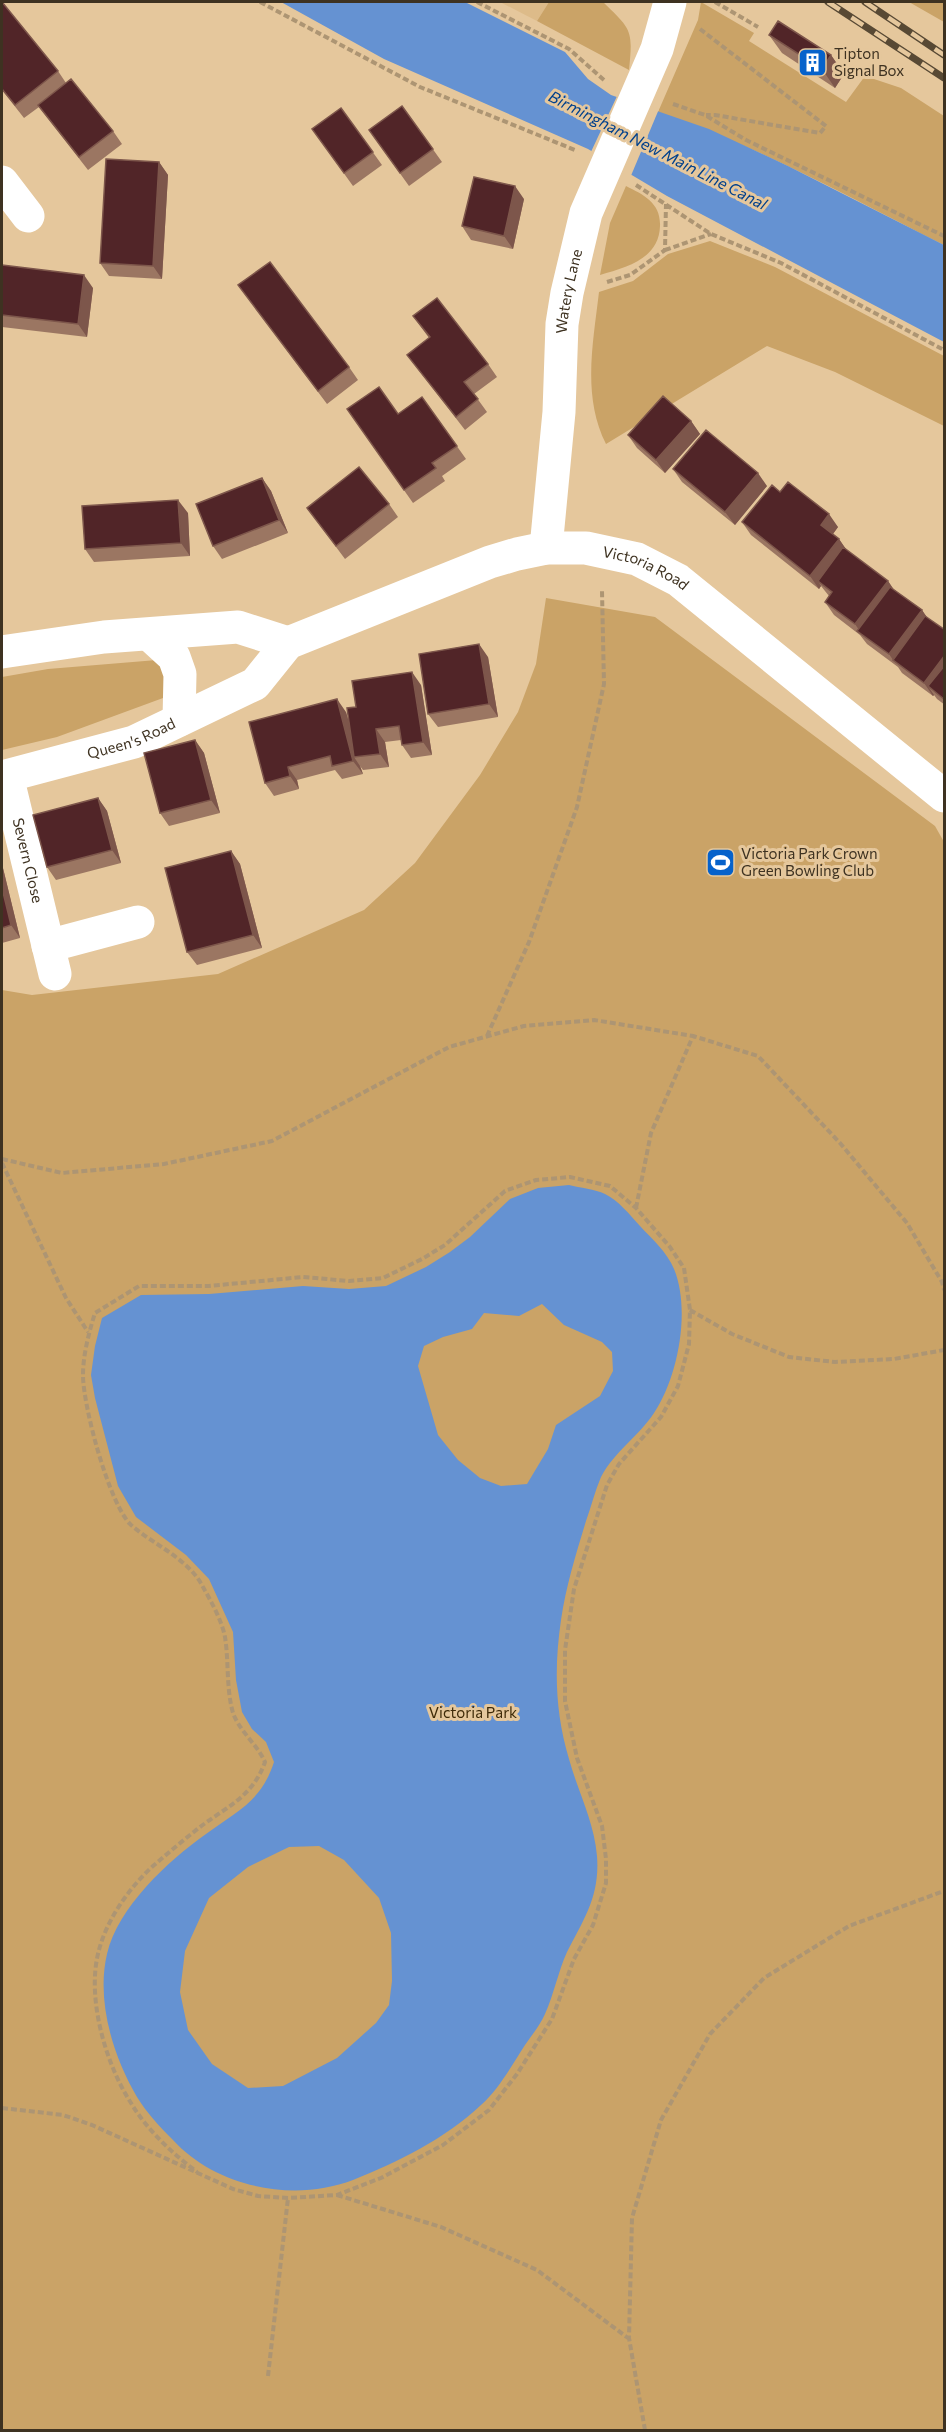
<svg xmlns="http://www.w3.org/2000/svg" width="946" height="2432" viewBox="0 0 946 2432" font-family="Commissioner,sans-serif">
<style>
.built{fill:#ddbb89}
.green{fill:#caa367}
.water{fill:#6592d2;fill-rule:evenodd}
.pier{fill:#e5c79c}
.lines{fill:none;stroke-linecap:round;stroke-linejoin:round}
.path{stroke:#ad9573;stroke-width:4;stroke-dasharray:6 3;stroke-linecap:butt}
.minor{stroke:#fff;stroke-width:33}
.rail-casing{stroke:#584934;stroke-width:7}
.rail{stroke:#e5c79c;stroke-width:4.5;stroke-dasharray:14;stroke-linecap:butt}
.wall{fill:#9b7662}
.shaded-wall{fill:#7d564b}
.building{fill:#512528;stroke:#7d564b;stroke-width:1.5}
.labels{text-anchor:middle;stroke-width:6;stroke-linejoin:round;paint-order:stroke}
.poi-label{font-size:15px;fill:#3e3221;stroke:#e5c79c;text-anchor:start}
.street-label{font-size:15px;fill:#3e3221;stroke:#e5c79c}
.park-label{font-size:15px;fill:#3e2a08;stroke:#e5c79c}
.water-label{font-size:16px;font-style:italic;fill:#00408c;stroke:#e5c79c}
</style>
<rect width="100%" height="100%" fill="#e5c79c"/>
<path class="built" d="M 500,2 L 549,2 L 537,21 Z"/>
<path class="green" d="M 549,2 L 603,2 C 632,30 633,30 629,70 L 537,21 Z
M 701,2 L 754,33 L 749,41 L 846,102 L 865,76 L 901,88 L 944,116 L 944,245 C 851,198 758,146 658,112 L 698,20 Z
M 909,2 L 944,2 L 944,22 Z
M 626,186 C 644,195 661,203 660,226 C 659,259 627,267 600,275 L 610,223 Z
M 710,241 L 775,267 L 944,356 L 944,426 L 835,372 L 767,346 L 606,444 C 582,396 593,344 599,292 L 633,281 L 668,254 Z
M 546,598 L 655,617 L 935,826 L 944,842 L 944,2430 L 2,2430 L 2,990 L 32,995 L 218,974 L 364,910 L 415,863 L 480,775 L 518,712 L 536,664 Z
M 157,660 L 173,683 L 163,698 L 57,737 L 2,750 L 2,677 L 48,669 Z"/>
<path class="water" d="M 281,2 L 465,2 L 565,52 L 588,79 L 611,95 L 709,129 L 788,166 L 944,245 L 944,342 L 667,196 L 588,149 L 384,59 Z
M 569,1185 C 580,1188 595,1189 605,1194 C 618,1200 630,1215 640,1226 C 652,1239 667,1252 674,1269 C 691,1310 678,1377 654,1413 C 639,1436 614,1452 601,1477 C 595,1491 591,1507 586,1521 C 576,1554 566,1586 561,1620 C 554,1668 555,1712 569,1759 C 578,1792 594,1821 597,1856 C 600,1896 584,1919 567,1952 C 558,1972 554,1994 545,2014 C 540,2025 532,2035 525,2045 C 512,2065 499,2089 481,2105 C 445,2139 398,2162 353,2180 C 293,2203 216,2187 173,2140 C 160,2127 146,2112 137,2097 C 113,2056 96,2001 107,1954 C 118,1907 168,1861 206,1834 C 238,1810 261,1802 274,1762 L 266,1742 L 252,1729 L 242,1712 L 236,1680 L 233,1632 L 209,1579 L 186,1555 L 136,1517 L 118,1486 L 95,1398 L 91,1375 L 95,1346 L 102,1318 L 141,1295 L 209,1294 L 303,1286 L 349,1289 L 386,1286 L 426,1267 L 450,1252 L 470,1237 L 510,1199 L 538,1188 ZM 542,1304 L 564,1325 L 602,1342 L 612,1352 L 613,1371 L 600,1396 L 556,1425 L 548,1449 L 527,1484 L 501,1486 L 480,1478 L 458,1460 L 438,1435 L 418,1366 L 424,1346 L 443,1337 L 472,1329 L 484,1313 L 519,1316 ZM 319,1846 L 344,1860 L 379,1898 L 391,1933 L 392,1981 L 389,2005 L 376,2023 L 337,2058 L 283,2086 L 248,2088 L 212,2064 L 188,2030 L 180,1992 L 185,1951 L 209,1898 L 248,1867 L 289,1847 Z"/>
<path class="pier" d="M 618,94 L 659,109 L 630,178 L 590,154 Z"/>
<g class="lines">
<path class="path" d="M 260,2 L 420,87 L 575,150
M 477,2 L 569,49 L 604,80
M 715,2 L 758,27
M 700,29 L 826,126 L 820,133 L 715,115 L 706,115
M 673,104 L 705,115 L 746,140 L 944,236
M 636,185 L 711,234 L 781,263 L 944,350
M 665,250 L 711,234
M 607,282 L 630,275 L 665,250 L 666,204
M 487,1036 L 529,942 L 577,807 L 604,684 L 602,591
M 2,1159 L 62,1173 L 164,1164 L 272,1141 L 449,1047 L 524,1026 L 594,1020 L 693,1036
M 2,1163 L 66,1298 L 88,1332
M 636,1208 L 651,1133 L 693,1036 L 758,1056 L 840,1143 L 907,1223 L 942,1282 L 944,1290
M 690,1310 L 732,1334 L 789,1357 L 835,1362 L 894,1359 L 944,1350
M 2,2108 L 63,2115 L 92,2125 L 233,2189 L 258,2196 L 288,2198 L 337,2195 L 381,2178 L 443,2145 L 489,2110 L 517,2074 L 552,2019 L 574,1959 L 593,1925 L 606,1883 L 606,1859 L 602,1826 L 577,1758 L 565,1701 L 565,1650 L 574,1589 L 607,1485 L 619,1464 L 661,1417 L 678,1386 L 689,1344 L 690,1310 L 684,1268 L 670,1247 L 636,1208 L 610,1186 L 570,1177 L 536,1180 L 505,1191 L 445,1245 L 422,1259 L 383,1278 L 349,1281 L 303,1277 L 209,1286 L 139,1286 L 95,1313 C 89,1332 83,1355 83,1375 C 83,1406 109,1504 131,1525 C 154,1545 189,1559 203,1587 C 211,1601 222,1621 225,1637 C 229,1662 226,1688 233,1713 C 240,1732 257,1744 265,1762 C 252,1799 223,1808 195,1831 C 181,1842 167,1854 153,1866 C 130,1887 107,1919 99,1950 C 86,1996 105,2063 131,2103 C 147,2130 172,2153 197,2172
M 337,2195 L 441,2227 L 537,2270 L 628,2338
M 268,2376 L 288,2198
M 645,2430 L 629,2338 L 632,2218 L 661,2120 L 710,2034 L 764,1978 L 849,1926 L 944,1891"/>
<g class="minor">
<path d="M 2,182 L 28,216"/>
<path id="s1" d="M 546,548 L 559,412 L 562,324 L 567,293 L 586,213 L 657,49 L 670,2"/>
<path d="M 150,635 L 174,657 L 180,674 L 179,720"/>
<path d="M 2,652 L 104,637 L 238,627 L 288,643"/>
<path id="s2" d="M 7,776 L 55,974"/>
<path id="s3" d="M 2,777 L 134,742 L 255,684 L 288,643 L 490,562 L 517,554 L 546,548 L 586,548 L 637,559 L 678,580 L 944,796"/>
<path d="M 48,946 L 138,922"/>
</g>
<defs>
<path id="rail" d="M 828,2 L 944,78
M 865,2 L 944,55"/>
</defs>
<use href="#rail" class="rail-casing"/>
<use href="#rail" class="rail"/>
</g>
<path class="wall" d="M 2,2 L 58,71 L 66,83 L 113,131 L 122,144 L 88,170 L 39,107 L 24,118 L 2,90 Z
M 769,35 L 831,55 L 844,74 L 835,88 L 782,53 Z
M 402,106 L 442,162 L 409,186 L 369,130 Z
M 341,108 L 382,165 L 353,186 L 312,129 Z
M 159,162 L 168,175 L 162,279 L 109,276 L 100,263 Z
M 524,199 L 513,249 L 471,240 L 462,226 Z
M 2,265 L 93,288 L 87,337 L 2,327 Z
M 238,285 L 349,367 L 358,380 L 327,404 Z
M 413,316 L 488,364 L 497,377 L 474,394 L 487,412 L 465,430 L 407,355 L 429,338 Z
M 422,397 L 466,459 L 442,476 L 445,481 L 413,503 L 347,409 L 398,414 Z
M 691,421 L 700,434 L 665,473 L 637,448 L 628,435 Z
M 673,469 L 767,486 L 735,525 L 682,482 Z
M 262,478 L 271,491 L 288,533 L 222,559 L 213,546 Z
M 780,492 L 838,527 L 833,534 L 839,539 L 847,551 L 888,581 L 893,589 L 922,610 L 926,617 L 945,630 L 945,705 L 937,699 L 934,695 L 933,696 L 902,673 L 898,667 L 867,644 L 860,635 L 834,615 L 825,602 L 829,596 L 821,586 L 819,589 L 751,535 L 742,522 Z
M 389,504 L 398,517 L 345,559 L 307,508 Z
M 188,513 L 190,556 L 94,562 L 85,549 Z
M 488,657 L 498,717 L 438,727 L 428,714 Z
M 421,685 L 432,755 L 411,758 L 402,745 L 401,740 L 385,742 L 389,767 L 363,770 L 360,766 L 363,774 L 342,779 L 335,770 L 297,780 L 299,789 L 274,796 L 265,783 L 346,712 L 350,726 Z
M 195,740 L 204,753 L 220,813 L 169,826 L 160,813 Z
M 98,798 L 107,811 L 121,863 L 56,880 L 47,867 Z
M 231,851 L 240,864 L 262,948 L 197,965 L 187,952 Z
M 2,864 L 20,938 L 2,943 Z"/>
<path class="shaded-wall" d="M 831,55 L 844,74 L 835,88 L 822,69 Z
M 159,162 L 168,175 L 162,279 L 153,266 Z
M 515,186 L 524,199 L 513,249 L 504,236 Z
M 84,275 L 93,288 L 87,337 L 78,324 Z
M 691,421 L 700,434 L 665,473 L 656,460 Z
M 758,473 L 767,486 L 735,525 L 725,512 Z
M 262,478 L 271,491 L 288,533 L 279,520 Z
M 178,500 L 188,513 L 190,556 L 181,543 Z
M 829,514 L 838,527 L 830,538 L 821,525 Z
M 839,539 L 848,552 L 818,581 L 821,586 L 819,589 L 810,576 Z
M 888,581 L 897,594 L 861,633 L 855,624 Z
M 922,610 L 931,623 L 893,660 L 889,654 Z
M 479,644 L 488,657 L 498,717 L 489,704 Z
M 945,655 L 945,680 L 928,686 L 934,695 L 933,696 L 924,683 Z
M 412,672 L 421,685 L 432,755 L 423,742 Z
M 337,699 L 346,712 L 358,756 L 354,757 L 360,766 L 363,774 L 353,761 Z
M 376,729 L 385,742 L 389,767 L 380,754 Z
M 195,740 L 204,753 L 220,813 L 211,800 Z
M 288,767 L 297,780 L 299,789 L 290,776 Z
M 98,798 L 107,811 L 121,863 L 112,850 Z
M 231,851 L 240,864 L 262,948 L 253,935 Z
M 2,864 L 20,938 L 11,925 L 2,888 Z"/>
<path class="building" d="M 2,2 L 58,71 L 15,105 L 2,89 Z
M 778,21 L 831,55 L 822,69 L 769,35 Z
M 71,79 L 113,131 L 79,157 L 38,105 Z
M 402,106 L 433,149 L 400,173 L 369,130 Z
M 341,108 L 373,152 L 344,173 L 312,129 Z
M 106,159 L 159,162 L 153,266 L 100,263 Z
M 474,177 L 515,186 L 504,236 L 462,226 Z
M 270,262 L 349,367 L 318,391 L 238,285 Z
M 2,265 L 84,275 L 78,324 L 2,315 Z
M 437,298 L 488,364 L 464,382 L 478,399 L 456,417 L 407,355 L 430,337 L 413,316 Z
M 379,387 L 398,414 L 422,397 L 457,446 L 432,463 L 436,468 L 404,490 L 347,409 Z
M 663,396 L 691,421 L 656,460 L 628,435 Z
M 706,430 L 758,473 L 725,512 L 673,469 Z
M 359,467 L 389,504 L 336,546 L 307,508 Z
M 262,478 L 279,520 L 213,546 L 196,504 Z
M 788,482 L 829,514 L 821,525 L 839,539 L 810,576 L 742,522 L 772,485 L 780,492 Z
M 178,500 L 181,543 L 85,549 L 82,506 Z
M 843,547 L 888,581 L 855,624 L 825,602 L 832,592 L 818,581 Z
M 890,587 L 922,610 L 889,654 L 857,631 Z
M 925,616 L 945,630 L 945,655 L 924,683 L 893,660 Z
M 479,644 L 489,704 L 428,714 L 419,654 Z
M 945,665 L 945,700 L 928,686 Z
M 412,672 L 423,742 L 402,745 L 399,726 L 376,729 L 380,754 L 354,757 L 347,708 L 356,707 L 352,681 Z
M 337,699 L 353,761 L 332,766 L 330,756 L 288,767 L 290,776 L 265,783 L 249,722 Z
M 195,740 L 211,800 L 160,813 L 144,753 Z
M 98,798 L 112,850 L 47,867 L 33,815 Z
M 231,851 L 253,935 L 187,952 L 165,868 Z
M 2,888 L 11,925 L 2,928 Z"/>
<defs>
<symbol id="building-square" viewBox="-11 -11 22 22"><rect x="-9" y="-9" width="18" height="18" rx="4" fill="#0662cb" stroke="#e5c79c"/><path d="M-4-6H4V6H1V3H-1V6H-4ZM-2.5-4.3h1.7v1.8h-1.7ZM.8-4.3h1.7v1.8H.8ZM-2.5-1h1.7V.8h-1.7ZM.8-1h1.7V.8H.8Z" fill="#fff"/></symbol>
<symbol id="stadium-square" viewBox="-11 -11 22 22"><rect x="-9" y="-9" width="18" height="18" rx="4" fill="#0662cb" stroke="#e5c79c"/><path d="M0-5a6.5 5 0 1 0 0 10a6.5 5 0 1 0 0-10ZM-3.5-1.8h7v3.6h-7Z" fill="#fff"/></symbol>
</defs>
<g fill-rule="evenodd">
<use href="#building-square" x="796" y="46" width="33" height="33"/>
<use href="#stadium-square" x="704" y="846" width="33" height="33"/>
</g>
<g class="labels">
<g class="poi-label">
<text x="834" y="59">Tipton<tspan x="834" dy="17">Signal Box</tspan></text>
<text x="741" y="859">Victoria Park Crown<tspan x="741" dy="17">Green Bowling Club</tspan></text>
</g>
<g class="street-label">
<text dy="5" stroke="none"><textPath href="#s1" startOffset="258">Watery Lane</textPath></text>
<text dy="5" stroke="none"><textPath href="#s3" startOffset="702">Victoria Road</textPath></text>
<text dy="5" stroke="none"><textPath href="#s3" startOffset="135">Queen's Road</textPath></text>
<text dy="5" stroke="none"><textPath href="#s2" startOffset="87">Severn Close</textPath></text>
</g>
<g class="park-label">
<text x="473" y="1718">Victoria Park</text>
</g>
<g class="water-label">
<text transform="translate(658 150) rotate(27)" y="6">Birmingham New Main Line Canal</text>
</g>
</g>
<rect width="946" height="2432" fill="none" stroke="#3e3221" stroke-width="6"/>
</svg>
